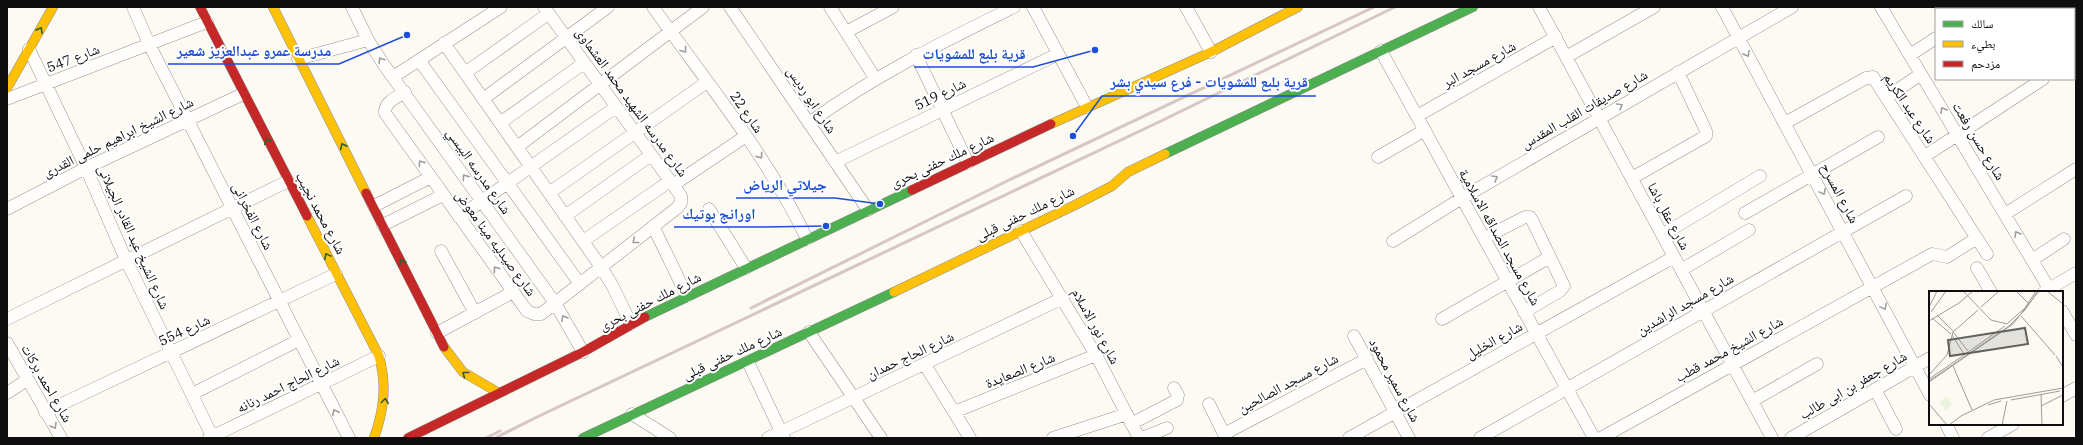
<svg xmlns="http://www.w3.org/2000/svg" width="2083" height="445" viewBox="0 0 2083 445" font-family="'IBM Plex Serif','Noto Naskh Arabic',serif">
<style>
.lines{fill:none;stroke-linecap:round;stroke-linejoin:round}
.street-casing{stroke:#959491;stroke-width:13}
.fast-casing{stroke:#8c8b87;stroke-width:10}
.slow-casing{stroke:#8c8b87;stroke-width:10}
.jam-casing{stroke:#8c8b87;stroke-width:10}
.street{stroke:#fffefd;stroke-width:12}
.fast{stroke:#4caf50;stroke-width:9}
.slow{stroke:#ffc107;stroke-width:9}
.jam{stroke:#c62828;stroke-width:9}
.rail{stroke:#d7c6c4;stroke-width:3}
.oneway{stroke:#2d5e2f}
.oneway2{stroke:#9f9e9d}
.labels{text-anchor:middle;stroke-width:4;stroke-linejoin:round;paint-order:stroke}
.street-label{font-size:14px;fill:#0e0e0e;stroke:#fff}
.inset-road{fill:none;stroke:#9d9c97;stroke-width:1}
.view{fill:#61615e;fill-opacity:0.15;stroke:#61615e;stroke-width:2}
.inset-edge{fill:none;stroke:#0e0e0e;stroke-width:2}
.leader{fill:none;stroke:#1d4ed8;stroke-width:1.5}
.callout-dot{fill:#1d4ed8;stroke:#fff;stroke-width:1.5}
.callout-label{font-size:15px;text-anchor:middle;font-weight:bold;fill:#1d4ed8;stroke:#fff;stroke-width:4;stroke-linejoin:round;paint-order:stroke}
</style>
<rect width="100%" height="100%" fill="#fcfaf2"/>
<g class="lines">
<defs>
<path id="street" d="M 133,7 L 149,44 L 349,438
M 352,7 L 368,40 L 384,65 L 555,303 L 583,352
M 653,7 C 707,83 767,155 807,239
M 730,7 L 868,210
M 830,7 L 875,78
M 1033,7 L 1087,107
M 1186,7 L 1211,52
M 1539,7 L 1772,438
M 1722,7 L 1930,395
M 1881,7 L 2051,292
M 2053,7 L 2055,9
M 1982,9 L 1985,7
M 846,32 L 893,7
M 2074,42 L 2076,45
M 444,43 L 601,267 L 612,285 L 631,324
M 29,49 L 86,168 L 126,260 L 213,438
M 1381,51 L 1594,438
M 916,55 L 968,163
M 1910,55 L 1936,38
M 1566,57 L 1654,7
M 298,59 L 368,40
M 2074,59 L 2076,58
M 419,60 L 580,284
M 465,73 L 548,14
M 393,77 L 501,7
M 405,92 C 397,97 384,102 385,113 L 527,311 L 534,314 L 541,314 L 677,208 L 681,203 L 681,196 L 544,7
M 1887,97 L 1921,74
M 7,99 L 207,22
M 483,99 L 608,7
M 1417,116 L 1556,37
M 500,123 L 584,63
M 809,123 C 873,76 943,42 1014,7
M 1785,123 L 1866,78 L 1873,77 L 1987,254
M 517,147 L 703,7
M 1925,156 L 2043,79
M 1378,157 L 1425,130
M 835,162 L 1058,54
M 1632,178 L 1706,136 L 1706,131 L 1678,72
M 673,185 L 746,136
M 549,193 L 707,82
M 374,206 L 431,177
M 7,209 L 86,168 L 243,94
M 709,209 L 746,268
M 1745,213 L 1878,137
M 2005,214 L 2076,169
M 565,216 L 651,155
M 459,217 L 616,107
M 383,225 L 443,195
M 653,226 L 687,296
M 1021,231 L 1096,355 L 1139,438
M 1662,235 L 1760,176
M 1484,238 L 1525,217 L 1530,217 L 1532,220 L 1564,286 L 1560,291 L 1524,312
M 583,241 L 670,181
M 1393,241 L 1462,198 L 1792,7
M 441,251 L 475,313
M 2032,260 L 2064,239
M 1977,268 L 1991,292
M 1681,270 L 1749,230
M 2044,292 L 2076,273
M 2062,311 L 2076,335
M 7,319 L 288,181
M 1442,319 L 1550,257
M 809,332 L 881,438
M 437,333 L 513,292
M 1354,336 L 1409,438
M 7,343 L 61,438
M 748,362 L 784,438
M 925,365 L 970,438
M 1875,389 L 1896,429
M 7,393 L 27,380
M 192,394 L 299,340
M 2062,396 L 2076,388
M 1752,401 L 1817,364
M 1209,404 L 1226,438
M 45,412 L 336,274
M 954,412 L 1096,355
M 632,414 L 670,438
M 1131,424 L 1177,400 L 1178,395 L 1174,388
M 1946,424 L 1953,438
M 1224,434 L 1367,359
M 209,438 L 379,356
M 768,438 L 1063,298
M 1053,438 L 1127,414
M 1142,438 L 1167,428
M 1349,438 L 1674,257
M 1480,438 L 1906,196
M 1601,438 L 1932,254 L 1947,257 L 1977,238
M 1791,438 L 1930,358
M 1988,438 L 2013,424"/>
<path id="fast" d="M 1165,154 L 1473,7
M 645,317 L 912,190
M 583,438 L 894,292"/>
<path id="slow" d="M 273,7 L 366,193
M 7,88 L 53,7
M 1051,124 L 1211,52 L 1298,7
M 307,216 L 379,356 C 387,385 384,410 374,438
M 894,292 L 1075,205 L 1112,186 L 1128,172 L 1165,154
M 444,347 L 463,372 L 499,393"/>
<path id="jam" d="M 200,7 L 307,216
M 912,190 L 1051,124
M 366,193 L 444,347
M 408,438 L 583,352 L 645,317"/>
</defs>
<use href="#street" class="street-casing"/>
<use href="#fast" class="fast-casing"/>
<use href="#slow" class="slow-casing"/>
<use href="#jam" class="jam-casing"/>
<use href="#street" class="street"/>
<use href="#fast" class="fast"/>
<use href="#slow" class="slow"/>
<use href="#jam" class="jam"/>
<path class="rail" d="M 751,308 L 1007,181 L 1374,7
M 486,438 L 500,431
M 495,438 L 537,417 L 1161,121 L 1395,7"/>
</g>
<defs><path id="oneway-chevron" d="M-2-3.5L2.5 0L-2 3.5" fill="none" stroke-width="1.6" stroke-linecap="round" stroke-linejoin="round"/></defs>
<g class="oneway">
<use href="#oneway-chevron" transform="translate(40 30) rotate(-60)"/>
<use href="#oneway-chevron" transform="translate(267 141) rotate(-117)"/>
<use href="#oneway-chevron" transform="translate(343 146) rotate(-117)"/>
<use href="#oneway-chevron" transform="translate(327 256) rotate(-118)"/>
<use href="#oneway-chevron" transform="translate(402 262) rotate(-117)"/>
<use href="#oneway-chevron" transform="translate(465 374) rotate(-142)"/>
<use href="#oneway-chevron" transform="translate(385 401) rotate(-83)"/>
</g>
<g class="oneway2">
<use href="#oneway-chevron" transform="translate(684 50) rotate(54)"/>
<use href="#oneway-chevron" transform="translate(1747 54) rotate(61)"/>
<use href="#oneway-chevron" transform="translate(381 60) rotate(-124)"/>
<use href="#oneway-chevron" transform="translate(1620 106) rotate(-30)"/>
<use href="#oneway-chevron" transform="translate(1943 110) rotate(-121)"/>
<use href="#oneway-chevron" transform="translate(760 156) rotate(55)"/>
<use href="#oneway-chevron" transform="translate(421 163) rotate(-125)"/>
<use href="#oneway-chevron" transform="translate(465 177) rotate(-125)"/>
<use href="#oneway-chevron" transform="translate(1495 178) rotate(-30)"/>
<use href="#oneway-chevron" transform="translate(1823 192) rotate(62)"/>
<use href="#oneway-chevron" transform="translate(2017 234) rotate(-120)"/>
<use href="#oneway-chevron" transform="translate(635 241) rotate(142)"/>
<use href="#oneway-chevron" transform="translate(496 269) rotate(-126)"/>
<use href="#oneway-chevron" transform="translate(1884 307) rotate(62)"/>
<use href="#oneway-chevron" transform="translate(564 318) rotate(-120)"/>
<use href="#oneway-chevron" transform="translate(335 412) rotate(-117)"/>
<use href="#oneway-chevron" transform="translate(54 426) rotate(59)"/>
</g>
<g class="labels">
<g class="street-label">
<text transform="translate(73 58) rotate(-21)" y="5">شارع 547</text>
<text transform="translate(1479 64) rotate(-29)" y="5">شارع مسجد البر</text>
<text transform="translate(940 94) rotate(-26)" y="5">شارع 519</text>
<text transform="translate(812 100) rotate(56)" y="5">شارع ابو رديس</text>
<text transform="translate(632 102) rotate(54)" y="5">شارع مدرسه الشهيد محمد العشماوى</text>
<text transform="translate(1910 108) rotate(56)" y="5">شارع عبد الكريم</text>
<text transform="translate(1584 109) rotate(-30)" y="5">شارع صديقات القلب المقدس</text>
<text transform="translate(747 112) rotate(55)" y="5">شارع 22</text>
<text transform="translate(118 137) rotate(-26)" y="5">شارع الشيخ ابراهيم حلمى القدرى</text>
<text transform="translate(1979 141) rotate(59)" y="5">شارع حسن رفعت</text>
<text transform="translate(942 160) rotate(-25)" y="5">شارع ملك حفنى بحرى</text>
<text transform="translate(479 171) rotate(55)" y="5">شارع مدرسه البيسي</text>
<text transform="translate(1840 193) rotate(62)" y="5">شارع المسرح</text>
<text transform="translate(321 213) rotate(62)" y="5">شارع محمد نجيب</text>
<text transform="translate(1025 213) rotate(-26)" y="5">شارع ملك حفنى قبلى</text>
<text transform="translate(253 216) rotate(63)" y="5">شارع الفخرانى</text>
<text transform="translate(1669 216) rotate(62)" y="5">شارع عقل باشا</text>
<text transform="translate(134 237) rotate(66)" y="5">شارع الشيخ عبد القادر الجيلانى</text>
<text transform="translate(1500 237) rotate(61)" y="5">شارع مسجد الصداقه الاسلامية</text>
<text transform="translate(496 243) rotate(54)" y="5">شارع صيدليه مينا معوض</text>
<text transform="translate(650 301) rotate(-27)" y="5">شارع ملك حفنى بحرى</text>
<text transform="translate(1685 304) rotate(-30)" y="5">شارع مسجد الراشدين</text>
<text transform="translate(1096 326) rotate(61)" y="5">شارع نور الاسلام</text>
<text transform="translate(184 330) rotate(-25)" y="5">شارع 554</text>
<text transform="translate(1494 340) rotate(-29)" y="5">شارع الخليل</text>
<text transform="translate(1729 349) rotate(-29)" y="5">شارع الشيخ محمد قطب</text>
<text transform="translate(732 353) rotate(-25)" y="5">شارع ملك حفنى قبلى</text>
<text transform="translate(910 355) rotate(-25)" y="5">شارع الحاج حمدان</text>
<text transform="translate(1020 370) rotate(-22)" y="5">شارع الصعايدة</text>
<text transform="translate(1395 380) rotate(62)" y="5">شارع سمير محمود</text>
<text transform="translate(47 383) rotate(60)" y="5">شارع احمد بركات</text>
<text transform="translate(1288 383) rotate(-28)" y="5">شارع مسجد الصالحين</text>
<text transform="translate(288 384) rotate(-26)" y="5">شارع الحاج احمد رنانه</text>
<text transform="translate(1853 385) rotate(-30)" y="5">شارع جعفر بن ابى طالب</text>
</g>
</g>
<g transform="translate(1929 291)">
<rect width="134" height="134" fill="#fcfaf2"/>
<path d="M 17,105 L 23,114 L 17,120 L 11,112 Z" fill="#edf4dd"/>
<path class="inset-road" d="M 34,0 L 62,29 L 78,33M 87,0 L 99,12M 118,0 L 134,13M 0,16 L 8,0M 52,16 L 70,0M 2,21 L 17,0M 8,24 L 24,40M 92,25 L 126,64M 3,27 L 22,43M 0,30 L 30,12 L 44,0M 78,33 L 96,17 L 107,0M 24,41 L 39,60M 23,44 L 35,63M 35,64 L 76,35M 127,65 L 134,76M 24,75 L 43,119M 0,84 L 18,64 L 24,41 L 49,19M 0,88 L 35,64M 0,90 L 80,35 L 96,19 L 109,0M 0,91 L 84,33 L 110,0M 112,103 L 113,134M 82,109 L 131,100M 0,113 L 18,134M 59,114 L 72,110M 112,115 L 134,104M 20,134 L 32,125 L 65,109 L 134,97M 73,134 L 78,110"/>
<path class="view" d="M 96,37 L 99,53 L 21,65 L 19,49 Z"/>
<rect width="134" height="134" class="inset-edge"/>
</g>
<path class="leader" d="M407 35L339 64H168M1095 50L1033 67H914M1073 136L1102 96H1316M880 204L835 198H736M826 226L764 227H674"/>
<g class="callout-dot">
<circle cx="407" cy="35" r="4"/>
<circle cx="1095" cy="50" r="4"/>
<circle cx="1073" cy="136" r="4"/>
<circle cx="880" cy="204" r="4"/>
<circle cx="826" cy="226" r="4"/>
</g>
<g class="callout-label">
<text x="254" y="56">مدرسة عمرو عبدالعزيز شعير</text>
<text x="974" y="59">قرية بلبع للمشويات</text>
<text x="1209" y="87">قرية بلبع للمشويات - فرع سيدي بشر</text>
<text x="785" y="190">جيلاتي الرياض</text>
<text x="719" y="219">اورانج بوتيك</text>
</g>
<rect width="2083" height="445" fill="none" stroke="#0e0e0e" stroke-width="16"/>
<rect x="1935" y="8" width="140" height="72" fill="#ffffff" stroke="#9f9f9f"/>
<rect x="1943" y="21" width="20" height="6" fill="#4caf50" stroke="#9f9f9f"/>
<text x="1971" y="28" font-size="12" fill="#0e0e0e">سالك</text>
<rect x="1943" y="41" width="20" height="6" fill="#ffc107" stroke="#9f9f9f"/>
<text x="1971" y="48" font-size="12" fill="#0e0e0e">بطيء</text>
<rect x="1943" y="61" width="20" height="6" fill="#c62828" stroke="#9f9f9f"/>
<text x="1971" y="68" font-size="12" fill="#0e0e0e">مزدحم</text>
</svg>
